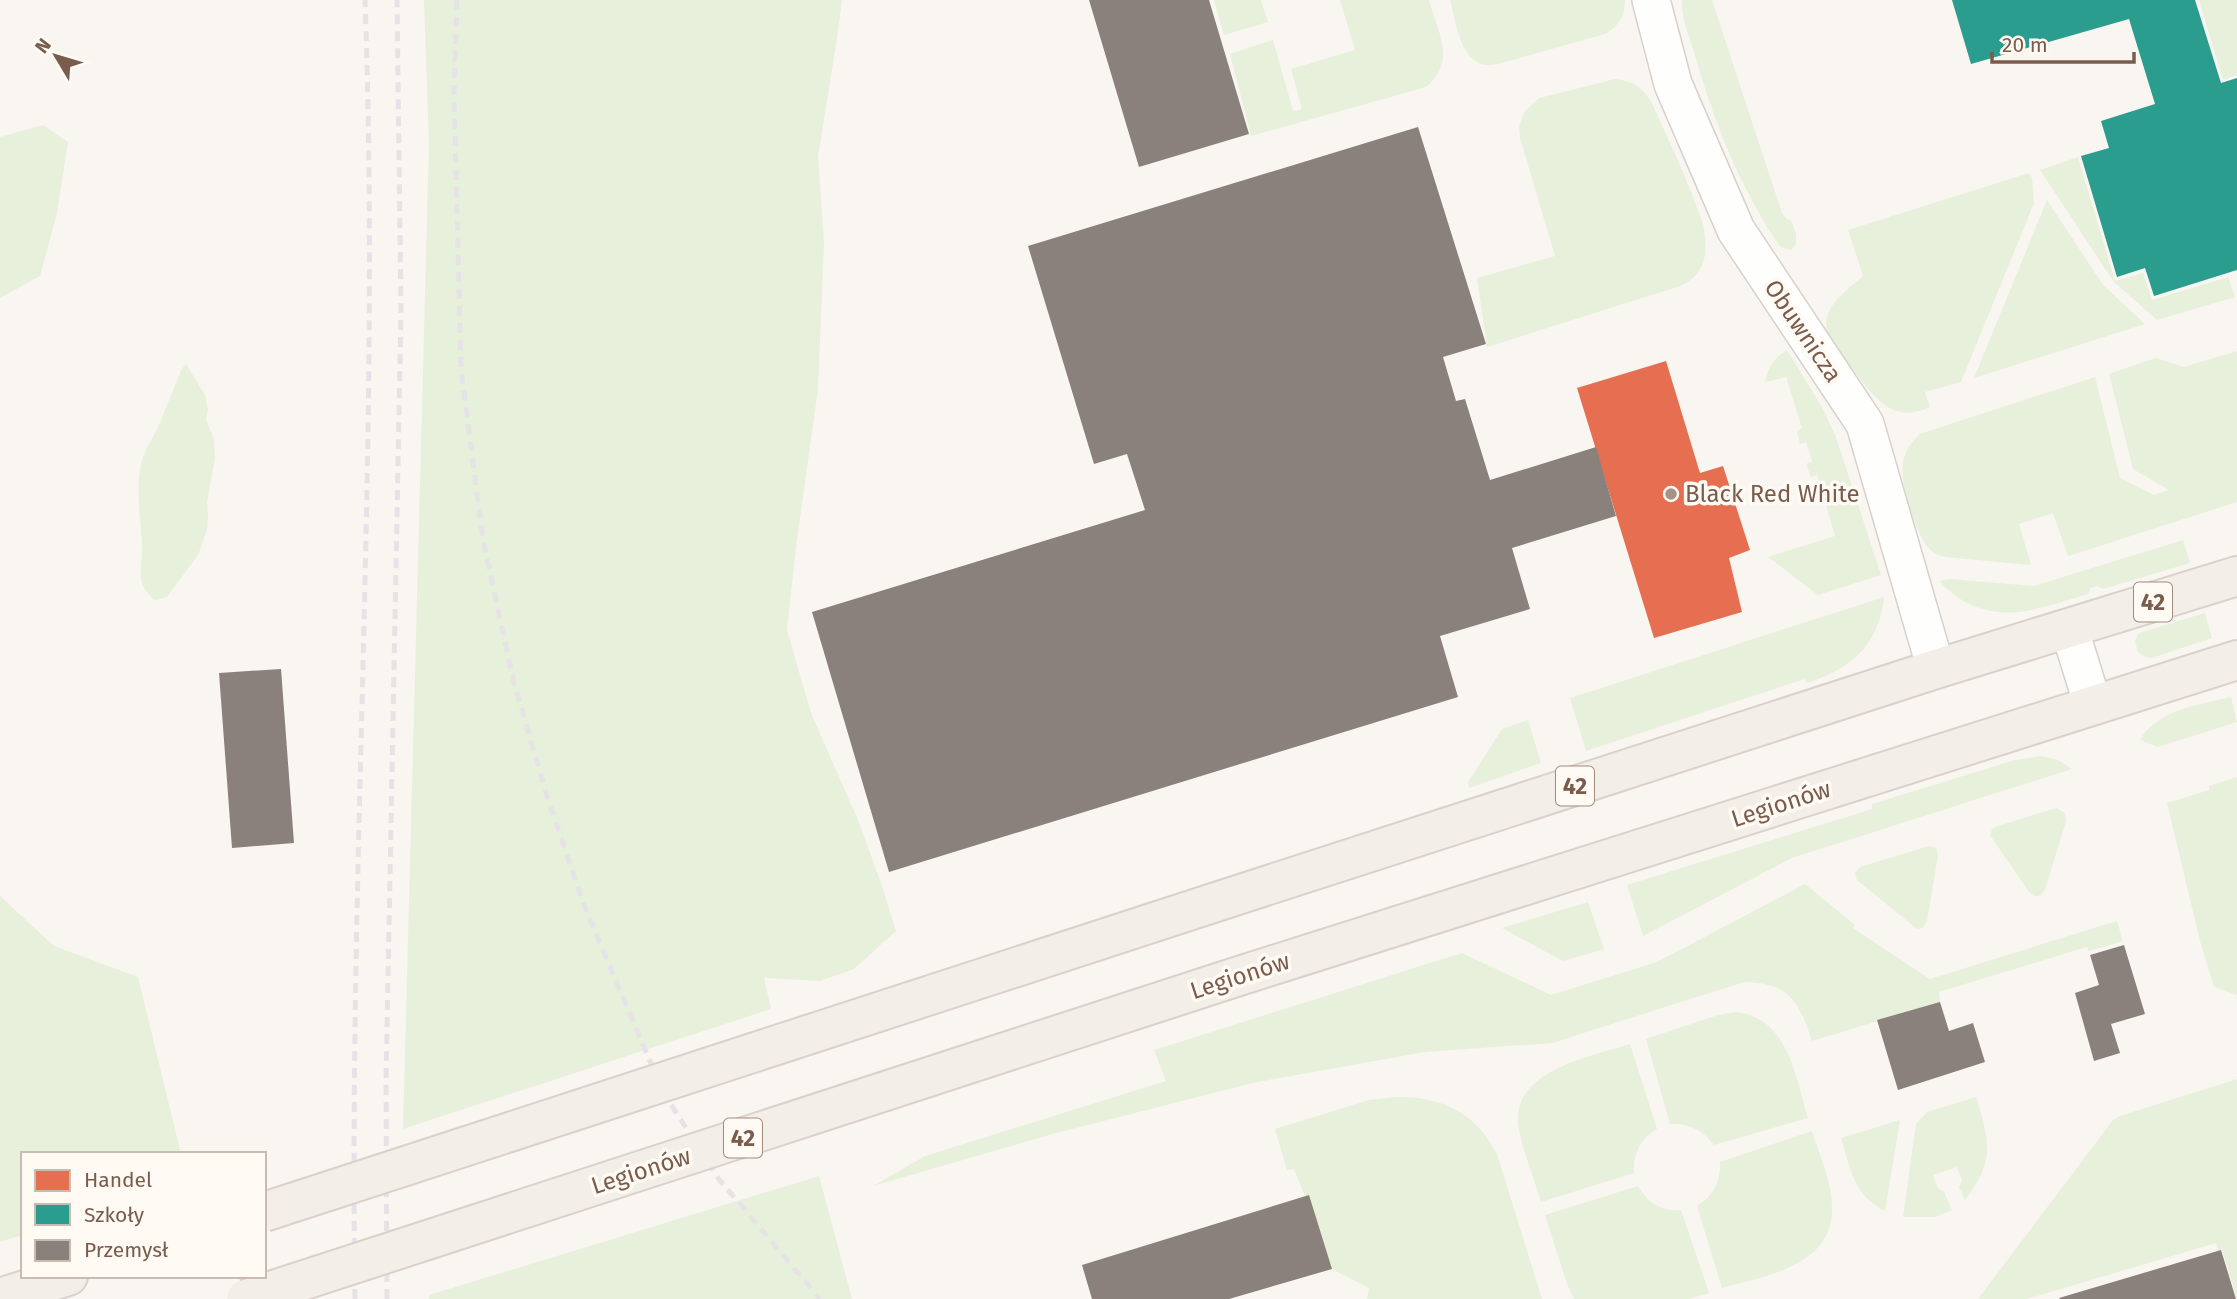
<svg xmlns="http://www.w3.org/2000/svg" width="2237" height="1299" viewBox="0 0 2237 1299" font-family="'Fira Sans',sans-serif">
<style>
.green{fill:#e7f0db}
.shops{fill:#e76f51}
.schools{fill:#2a9d8f}
.industry{fill:#8a817c}
.lines{fill:none;stroke-linecap:round;stroke-linejoin:round}
.street-casing{stroke:#d7d1cb;stroke-width:40}
.primary-casing{stroke:#dad1cc;stroke-width:42}
.street{stroke:#fefefd;stroke-width:37}
.primary{stroke:#f3eee8;stroke-width:38}
.rail{stroke:#e6e3e7;stroke-width:5;stroke-dasharray:10 7;stroke-linecap:butt}
.primary-bridge-casing{stroke:#dad1cc;stroke-width:42;stroke-linecap:butt}
.primary-bridge{stroke:#f3eee8;stroke-width:38}
.poi-dot{fill:#a69286;stroke:#fffaf3;stroke-width:2.5}
.labels{text-anchor:middle;stroke-width:7;stroke-linejoin:round;paint-order:stroke}
.shield{fill:#fffaf3;stroke:#a28b7f;stroke-width:2}
.shield-label{font-size:23px;font-weight:bold;fill:#7a5c4d}
.street-label{font-size:24px;fill:#7a5c4d;stroke:#fffaf3}
.poi-label{font-size:24px;fill:#7a5c4d;stroke:#fffaf3;text-anchor:start}
</style>
<rect width="100%" height="100%" fill="#f9f5f0"/>
<path class="green" d="M 424,0 L 842,0 L 837,38 L 818,157 L 824,242 L 818,389 L 796,547 L 787,630 L 811,713 L 858,820 L 882,886 L 896,931 L 854,969 L 820,981 L 764,978 L 771,1009 L 403,1129 L 429,144 Z
M 1214,0 L 1261,0 L 1268,22 L 1224,35 Z
M 1340,0 L 1429,0 C 1438,33 1457,61 1426,87 L 1251,136 L 1230,54 L 1273,40 L 1293,111 L 1302,109 L 1291,69 L 1355,50 Z
M 1450,0 L 1625,0 C 1625,16 1619,26 1605,34 L 1498,64 C 1461,73 1457,26 1450,0 Z
M 1682,0 L 1712,0 L 1782,213 L 1787,219 L 1791,221 L 1796,233 L 1796,244 L 1791,250 L 1780,247 C 1738,183 1715,125 1694,52 C 1689,35 1681,18 1682,0 Z
M 2199,0 L 2237,0 L 2237,75 L 2223,80 Z
M 1615,79 C 1626,80 1636,83 1644,92 C 1653,102 1658,117 1664,130 C 1678,160 1691,190 1702,221 C 1705,231 1706,243 1705,254 C 1703,269 1694,280 1680,286 L 1487,347 L 1477,278 L 1555,256 L 1520,138 L 1519,127 L 1524,112 L 1539,98 Z
M 43,125 L 68,142 L 57,213 L 40,276 L 0,298 L 0,137 Z
M 2078,157 L 2115,281 L 2143,273 L 2152,300 L 2228,277 L 2235,297 L 2157,320 L 2114,282 L 2040,170 Z
M 2029,173 L 2032,178 L 2034,203 L 1961,382 L 1925,392 L 1930,407 C 1895,423 1878,402 1858,376 C 1848,363 1838,350 1828,337 C 1819,308 1844,293 1863,276 L 1848,230 Z
M 2047,200 L 2103,285 L 2145,324 L 1974,378 Z
M 1787,350 L 1822,407 L 1836,437 L 1881,575 L 1818,595 L 1768,557 L 1835,536 L 1817,475 L 1811,477 L 1806,464 L 1812,461 L 1806,442 L 1800,444 L 1797,431 L 1802,428 L 1786,377 L 1765,382 C 1768,368 1774,358 1787,350 Z
M 2237,351 L 2237,502 L 2068,556 L 2053,513 L 2019,524 L 2031,565 L 1945,557 C 1937,555 1931,552 1926,545 C 1915,530 1899,480 1903,462 C 1905,450 1912,442 1920,434 L 2095,377 L 2120,478 L 2154,495 L 2169,490 L 2133,469 L 2109,374 L 2156,358 L 2184,367 Z
M 186,364 L 205,395 L 208,410 L 206,419 L 214,440 L 215,458 L 207,502 L 208,515 L 207,530 L 198,555 L 167,597 L 154,600 C 135,580 142,575 142,551 C 142,519 133,485 144,454 C 148,444 155,435 159,425 C 166,407 174,389 181,370 Z
M 2183,540 L 2190,563 L 2103,589 L 2097,586 L 2091,588 L 2088,594 C 2047,606 2006,624 1965,602 C 1956,596 1946,590 1940,581 L 1949,579 L 2034,586 Z
M 1884,597 C 1879,645 1851,669 1807,683 L 1804,679 L 1586,751 L 1570,698 Z
M 2205,613 L 2212,638 L 2152,658 L 2145,657 L 2138,652 L 2135,641 L 2139,633 Z
M 2231,697 L 2237,722 L 2158,747 L 2140,740 C 2159,708 2197,706 2231,697 Z
M 1528,720 L 1541,763 L 1469,788 L 1468,782 L 1502,729 Z
M 2042,756 L 2058,760 L 2072,769 L 1792,858 L 1643,936 L 1627,885 L 1872,809 L 1872,804 L 2015,760 Z
M 2237,777 L 2237,995 L 2214,987 L 2200,941 L 2167,803 L 2209,790 L 2209,786 Z
M 2056,808 L 2065,813 L 2066,821 L 2045,890 L 2039,896 L 2034,896 L 2029,892 L 1990,835 L 1992,829 L 1998,826 Z
M 1929,846 L 1936,848 L 1938,855 L 1927,921 L 1923,928 L 1917,929 L 1857,880 L 1855,873 L 1860,867 Z
M 1805,884 L 1855,925 L 1853,928 L 1930,979 L 2117,921 L 2123,941 L 2089,951 L 2087,947 L 1939,992 L 1940,1002 L 1812,1041 C 1799,1001 1789,983 1744,982 L 1552,1043 L 1425,1052 L 1257,1082 L 1056,1133 L 873,1186 L 925,1156 L 1166,1081 L 1154,1050 L 1462,953 L 1551,995 L 1657,962 Z
M 0,896 L 54,946 L 138,977 L 181,1154 L 23,1154 L 23,1235 L 0,1242 Z
M 1588,902 L 1604,949 L 1563,961 L 1502,928 Z
M 1735,1012 C 1788,1017 1795,1075 1808,1118 L 1714,1145 C 1703,1130 1689,1123 1670,1124 L 1646,1039 L 1718,1015 Z
M 1630,1044 L 1657,1129 C 1640,1138 1633,1154 1634,1173 L 1541,1202 C 1534,1178 1524,1154 1519,1130 C 1507,1071 1590,1057 1630,1044 Z
M 2237,1079 L 2237,1297 L 2222,1250 L 2218,1251 L 2216,1243 L 2027,1299 L 1978,1299 L 2113,1120 L 2120,1116 Z
M 1395,1097 C 1440,1096 1476,1112 1497,1154 L 1542,1299 L 1367,1299 L 1369,1288 L 1332,1269 L 1309,1195 L 1305,1196 L 1294,1169 L 1287,1170 L 1275,1129 L 1369,1100 Z
M 1976,1097 C 1990,1142 1995,1161 1965,1200 L 1959,1187 L 1962,1180 L 1957,1167 L 1933,1175 L 1938,1188 L 1944,1192 L 1952,1210 L 1935,1217 L 1903,1217 L 1916,1124 L 1927,1112 Z
M 1900,1120 L 1885,1211 C 1853,1195 1851,1169 1841,1138 Z
M 1812,1131 C 1819,1154 1831,1180 1832,1205 C 1835,1266 1767,1275 1722,1288 L 1697,1206 C 1713,1196 1721,1181 1720,1162 Z
M 819,1176 L 852,1299 L 429,1299 L 429,1295 Z
M 1638,1186 C 1648,1203 1662,1212 1681,1210 L 1709,1293 L 1689,1299 L 1574,1299 L 1567,1284 L 1545,1215 Z"/>
<path class="shops" d="M 1666,361 L 1700,473 L 1723,466 L 1750,550 L 1729,558 L 1742,612 L 1654,638 L 1577,388 Z"/>
<path class="schools" d="M 1952,0 L 2195,0 L 2221,83 L 2237,78 L 2237,270 L 2154,296 L 2145,268 L 2117,277 L 2081,156 L 2109,148 L 2101,121 L 2155,104 L 2129,19 L 1971,64 Z"/>
<path class="industry" d="M 1089,0 L 1209,0 L 1249,134 L 1139,167 Z
M 1418,127 L 1486,344 L 1443,357 L 1456,401 L 1465,399 L 1490,480 L 1596,447 L 1616,516 L 1512,548 L 1530,609 L 1440,636 L 1458,697 L 889,872 L 812,612 L 1145,510 L 1127,454 L 1094,464 L 1028,246 Z
M 281,669 L 294,843 L 232,848 L 219,673 Z
M 2124,945 L 2145,1014 L 2111,1024 L 2120,1053 L 2094,1061 L 2075,993 L 2099,985 L 2090,955 Z
M 1940,1002 L 1949,1031 L 1973,1023 L 1985,1062 L 1898,1090 L 1877,1020 Z
M 1309,1195 L 1332,1269 L 1229,1299 L 1092,1299 L 1082,1265 Z
M 2221,1250 L 2236,1299 L 2060,1299 L 2059,1298 Z"/>
<g class="lines">
<defs>
<path id="street" d="M 1651,0 L 1673,84 L 1736,230 L 1865,424 L 1936,669
M 2069,628 L 2093,705"/>
<path id="primary" d="M 1213,903 L 1936,669 L 2237,576
M 1239,976 L 2237,660
M 0,1298 L 68,1276"/>
</defs>
<use href="#street" class="street-casing"/>
<use href="#primary" class="primary-casing"/>
<use href="#street" class="street"/>
<use href="#primary" class="primary"/>
<path class="rail" d="M 457,0 L 454,95 L 461,369 L 483,540 L 513,679 L 547,796 L 584,905 L 663,1092 L 718,1178 L 820,1299
M 355,1299 C 348,866 381,433 365,0
M 387,1299 L 386,1082 L 401,311 L 397,0"/>
<defs>
<path id="primary-bridge" d="M 264,1212 L 1213,903
M 246,1299 L 1239,976"/>
</defs>
<use href="#primary-bridge" class="primary-bridge-casing"/>
<use href="#primary-bridge" class="primary-bridge"/>
</g>
<circle class="poi-dot" cx="1671" cy="494" r="7"/>
<g class="labels">
<g class="shield">
<rect x="2134" y="582.5" width="38" height="39" rx="5"/>
<rect x="1556" y="766.5" width="38" height="39" rx="5"/>
<rect x="724" y="1118.5" width="38" height="39" rx="5"/>
</g>
<g class="shield-label">
<text x="2153" y="610">42</text>
<text x="1575" y="794">42</text>
<text x="743" y="1146">42</text>
</g>
<g class="street-label">
<text transform="translate(1803 331) rotate(56)" y="8">Obuwnicza</text>
<text transform="translate(1781 804) rotate(-18)" y="8">Legionów</text>
<text transform="translate(1240 976) rotate(-18)" y="8">Legionów</text>
<text transform="translate(641 1171) rotate(-18)" y="8">Legionów</text>
</g>
<g class="poi-label">
<text x="1685" y="502">Black Red White</text>
</g>
</g>
<rect x="21" y="1152" width="245" height="126" fill="#fffaf3" stroke="#cabbb1" stroke-width="2"/>
<rect x="35" y="1170" width="35" height="21" fill="#e76f51" stroke="#cabbb1" stroke-width="2"/>
<text x="84" y="1187" font-size="21" fill="#7a5c4d">Handel</text>
<rect x="35" y="1204" width="35" height="21" fill="#2a9d8f" stroke="#cabbb1" stroke-width="2"/>
<text x="84" y="1222" font-size="21" fill="#7a5c4d">Szkoły</text>
<rect x="35" y="1240" width="35" height="21" fill="#8a817c" stroke="#cabbb1" stroke-width="2"/>
<text x="84" y="1257" font-size="21" fill="#7a5c4d">Przemysł</text>
<g transform="translate(56 56) rotate(308)" stroke="#fffaf3" stroke-width="5" paint-order="stroke">
<path d="M0-5L12 26L0 18L-12 26Z" fill="#7a5c4d"/>
<text y="-10" font-size="19" font-weight="bold" text-anchor="middle" fill="#7a5c4d">N</text>
</g>
<path d="M1992 52v10h142v-10" fill="none" stroke="#7a5c4d" stroke-width="3.5"/>
<text x="2002" y="52" font-size="21" fill="#7a5c4d" stroke="#fffaf3" stroke-width="5" paint-order="stroke">20 m</text>
</svg>
